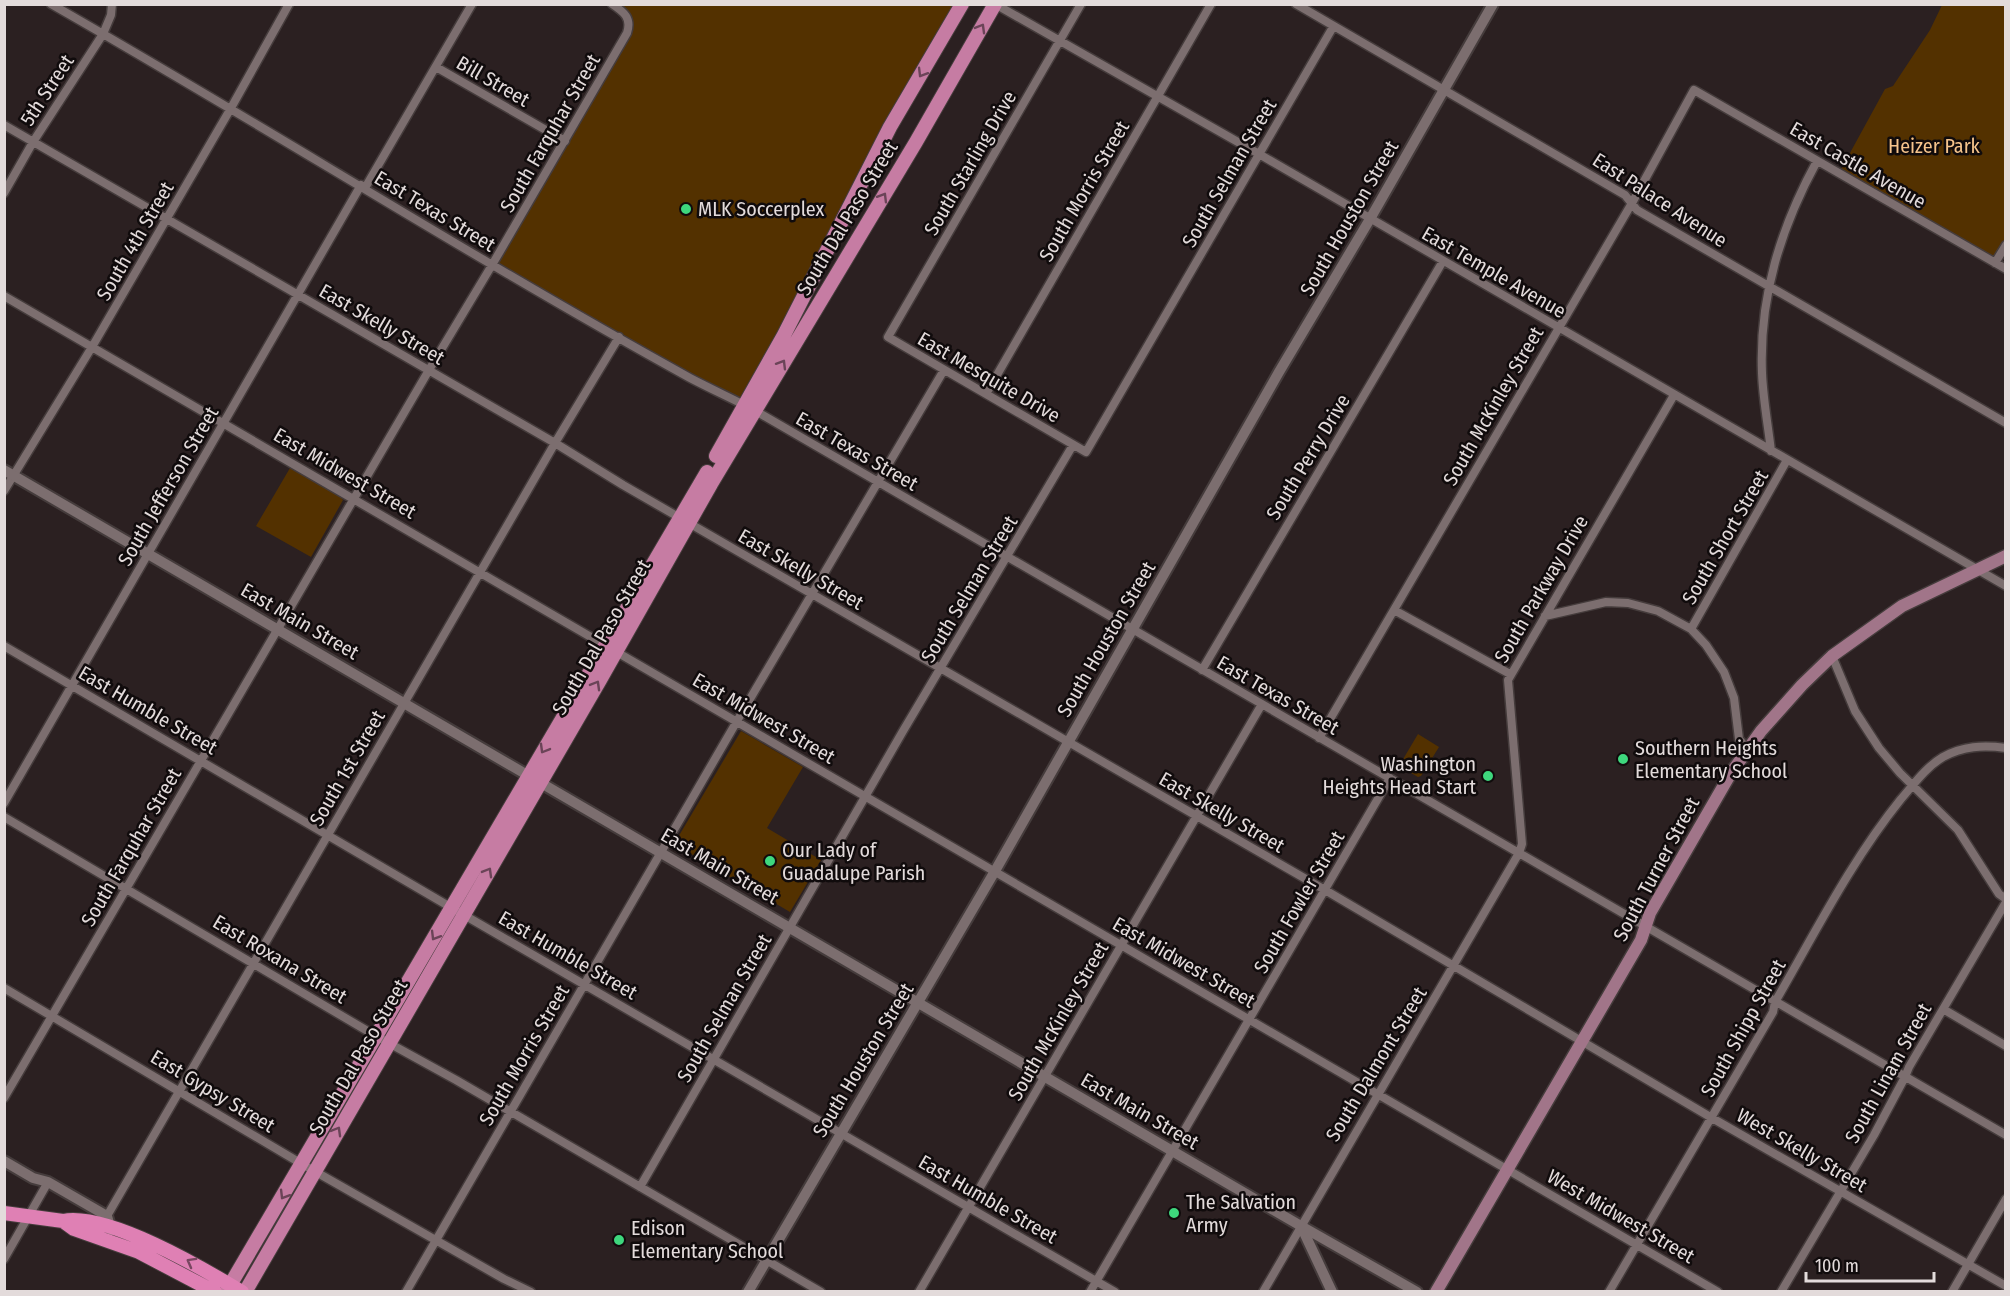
<svg xmlns="http://www.w3.org/2000/svg" width="2010" height="1296" viewBox="0 0 2010 1296" font-family="'Fira Sans Condensed',sans-serif">
<style>
.green{fill:#533100}
.lines{fill:none;stroke-linecap:round;stroke-linejoin:round}
.minor-casing{stroke:#453c3c;stroke-width:11}
.tertiary-casing{stroke:#453c3c;stroke-width:14}
.secondary-casing{stroke:#453c3c;stroke-width:15}
.primary-casing{stroke:#453c3c;stroke-width:16}
.trunk-casing{stroke:#453c3c;stroke-width:16}
.minor{stroke:#7c6e6f;stroke-width:8}
.tertiary{stroke:#7c6e6f;stroke-width:10}
.secondary{stroke:#a17589;stroke-width:12}
.primary{stroke:#c67ca3;stroke-width:14}
.trunk{stroke:#df80b4;stroke-width:14}
.oneway{stroke:#6b4458}
.oneway2{stroke:#784660}
.poi-dot{fill:#3ed77d;stroke:#100b0c;stroke-width:2}
.labels{text-anchor:middle;stroke-width:5;stroke-linejoin:round;paint-order:stroke}
.street-label{font-size:20px;fill:#e3dbdb;stroke:#100b0c}
.park-label{font-size:20px;fill:#f6c48c;stroke:#100b0c}
.poi-label{font-size:20px;fill:#e3dbdb;stroke:#100b0c;text-anchor:start}
</style>
<rect width="100%" height="100%" fill="#2b2021"/>
<path class="green" d="M 612,5 L 962,5 L 746,406 L 492,265 L 629,27 Z
M 1942,5 L 2005,5 L 2006,245 L 1995,263 L 1839,173 L 1885,89 L 1893,86 L 1930,30 Z
M 290,468 L 340,496 L 343,500 L 311,557 L 256,526 Z
M 741,731 L 803,767 L 767,828 L 821,860 L 790,912 L 674,844 Z
M 1418,734 L 1439,747 L 1421,776 L 1418,777 L 1399,766 Z"/>
<g class="lines">
<defs>
<path id="minor" d="M 51,4 C 265,126 474,259 690,378 C 711,389 733,399 754,410 L 2006,1135
M 995,4 L 1259,154 L 2006,586
M 1081,4 L 888,337 L 1086,452 L 1333,27
M 1296,4 L 1625,195 L 1637,210 L 2006,423
M 436,67 L 565,141
M 4,125 L 555,443 L 623,485 L 1325,890 L 1712,1118 L 2006,1286
M 365,188 L 472,4
M 4,193 L 33,142 L 103,34 L 111,15 L 112,4
M 1995,263 L 2006,245
M 4,296 L 1718,1292
M 986,394 L 1211,4
M 1771,451 C 1768,425 1763,399 1762,373 C 1759,296 1781,227 1817,161
M 4,491 L 92,347 L 231,108 L 289,4
M 1394,610 L 1510,674
M 1545,616 L 1606,602 L 1628,603 L 1658,611 L 1691,629 L 1706,645 L 1724,672 L 1734,698 L 1739,739 L 1748,750
M 1691,629 L 1787,460
M 4,646 L 452,908 L 1115,1292
M 1832,656 L 1855,711 L 1879,748 L 1900,773 L 1958,830 L 1999,894 L 2006,899
M 1202,670 L 1443,261
M 1319,738 L 1632,203 L 1694,90 L 2006,269
M 4,803 L 361,185
M 4,817 L 376,1036 L 456,1080 L 821,1292
M 4,988 L 302,1164 L 504,1279 L 531,1292
M 1943,1009 L 2006,1046
M 4,1098 L 429,370 L 492,265 L 627,33 C 632,18 624,12 612,4
M 640,1187 L 903,731 L 1073,445
M 107,1216 L 555,443 L 619,337
M 4,1259 L 48,1182
M 406,1292 L 737,721 L 944,370
M 919,1292 L 1262,704
M 1090,1292 L 1390,778
M 1263,1292 L 1519,853 L 1522,844 L 1508,680 L 1674,395
M 1609,1292 L 1745,1060 L 1773,1012 L 1775,1002 C 1815,933 1851,861 1901,799 C 1914,784 1926,767 1943,757 C 1963,746 1983,745 2006,748
M 1781,1292 L 1874,1135 L 1905,1077 L 1909,1067 L 2006,902
M 1952,1292 L 2006,1199"/>
<path id="tertiary" d="M 4,470 L 1301,1226 L 1417,1292
M 4,1161 L 33,1178 L 48,1182 L 107,1216 L 111,1230
M 1301,1226 L 1332,1292
M 748,1292 L 995,871 L 1279,372 L 1370,219 L 1493,4"/>
<path id="secondary" d="M 1436,1292 L 1641,940 L 1650,913 L 1731,773 L 1761,731 L 1802,685 L 1832,656 L 1902,606 L 2006,556"/>
<path id="primary" d="M 716,456 L 784,335 L 890,127 L 962,4
M 226,1292 L 707,472
M 245,1292 L 600,680 L 711,484 L 916,142 L 995,4"/>
<path id="trunk" d="M 4,1213 L 63,1221 L 74,1229 L 139,1252 L 215,1292
M 63,1221 C 107,1212 202,1268 242,1292"/>
</defs>
<use href="#minor" class="minor-casing"/>
<use href="#tertiary" class="tertiary-casing"/>
<use href="#secondary" class="secondary-casing"/>
<use href="#primary" class="primary-casing"/>
<use href="#trunk" class="trunk-casing"/>
<use href="#minor" class="minor"/>
<use href="#tertiary" class="tertiary"/>
<use href="#secondary" class="secondary"/>
<use href="#primary" class="primary"/>
<use href="#trunk" class="trunk"/>
</g>
<defs><path id="oneway-chevron" d="M-2-3.5L2.5 0L-2 3.5" fill="none" stroke-width="1.6" stroke-linecap="round" stroke-linejoin="round" transform="scale(1.5)"/></defs>
<g class="oneway">
<use href="#oneway-chevron" transform="translate(981 28) rotate(-60)"/>
<use href="#oneway-chevron" transform="translate(922 73) rotate(121)"/>
<use href="#oneway-chevron" transform="translate(883 197) rotate(-59)"/>
<use href="#oneway-chevron" transform="translate(782 364) rotate(-59)"/>
<use href="#oneway-chevron" transform="translate(596 685) rotate(-60)"/>
<use href="#oneway-chevron" transform="translate(544 749) rotate(120)"/>
<use href="#oneway-chevron" transform="translate(488 872) rotate(-60)"/>
<use href="#oneway-chevron" transform="translate(435 936) rotate(121)"/>
<use href="#oneway-chevron" transform="translate(337 1131) rotate(-60)"/>
<use href="#oneway-chevron" transform="translate(284 1195) rotate(121)"/>
</g>
<use class="oneway2" href="#oneway-chevron" transform="translate(191 1262) rotate(-151)"/>
<g class="poi-dot">
<circle cx="686" cy="209" r="6"/>
<circle cx="1623" cy="759" r="6"/>
<circle cx="1488" cy="776" r="6"/>
<circle cx="770" cy="861" r="6"/>
<circle cx="1174" cy="1213" r="6"/>
<circle cx="619" cy="1240" r="6"/>
</g>
<g class="labels">
<g class="street-label">
<text transform="translate(493 81) rotate(30)" y="7">Bill Street</text>
<text transform="translate(47 90) rotate(-57)" y="7">5th Street</text>
<text transform="translate(550 133) rotate(-60)" y="7">South Farquhar Street</text>
<text transform="translate(970 163) rotate(-60)" y="7">South Starling Drive</text>
<text transform="translate(1858 165) rotate(30)" y="7">East Castle Avenue</text>
<text transform="translate(1229 173) rotate(-60)" y="7">South Selman Street</text>
<text transform="translate(1084 191) rotate(-60)" y="7">South Morris Street</text>
<text transform="translate(1660 200) rotate(33)" y="7">East Palace Avenue</text>
<text transform="translate(435 211) rotate(31)" y="7">East Texas Street</text>
<text transform="translate(847 218) rotate(-59)" y="7">South Dal Paso Street</text>
<text transform="translate(1349 218) rotate(-60)" y="7">South Houston Street</text>
<text transform="translate(135 241) rotate(-60)" y="7">South 4th Street</text>
<text transform="translate(1494 272) rotate(30)" y="7">East Temple Avenue</text>
<text transform="translate(382 324) rotate(30)" y="7">East Skelly Street</text>
<text transform="translate(989 377) rotate(30)" y="7">East Mesquite Drive</text>
<text transform="translate(1493 406) rotate(-60)" y="7">South McKinley Street</text>
<text transform="translate(857 451) rotate(30)" y="7">East Texas Street</text>
<text transform="translate(1308 457) rotate(-59)" y="7">South Perry Drive</text>
<text transform="translate(345 473) rotate(30)" y="7">East Midwest Street</text>
<text transform="translate(168 486) rotate(-60)" y="7">South Jefferson Street</text>
<text transform="translate(1725 537) rotate(-60)" y="7">South Short Street</text>
<text transform="translate(801 569) rotate(30)" y="7">East Skelly Street</text>
<text transform="translate(969 589) rotate(-59)" y="7">South Selman Street</text>
<text transform="translate(1541 589) rotate(-60)" y="7">South Parkway Drive</text>
<text transform="translate(300 621) rotate(30)" y="7">East Main Street</text>
<text transform="translate(601 637) rotate(-60)" y="7">South Dal Paso Street</text>
<text transform="translate(1106 639) rotate(-60)" y="7">South Houston Street</text>
<text transform="translate(1278 695) rotate(30)" y="7">East Texas Street</text>
<text transform="translate(148 710) rotate(30)" y="7">East Humble Street</text>
<text transform="translate(764 718) rotate(30)" y="7">East Midwest Street</text>
<text transform="translate(347 768) rotate(-60)" y="7">South 1st Street</text>
<text transform="translate(1222 812) rotate(30)" y="7">East Skelly Street</text>
<text transform="translate(131 847) rotate(-60)" y="7">South Farquhar Street</text>
<text transform="translate(720 866) rotate(30)" y="7">East Main Street</text>
<text transform="translate(1656 869) rotate(-62)" y="7">South Turner Street</text>
<text transform="translate(1299 902) rotate(-60)" y="7">South Fowler Street</text>
<text transform="translate(568 955) rotate(30)" y="7">East Humble Street</text>
<text transform="translate(280 959) rotate(31)" y="7">East Roxana Street</text>
<text transform="translate(1184 962) rotate(30)" y="7">East Midwest Street</text>
<text transform="translate(724 1008) rotate(-60)" y="7">South Selman Street</text>
<text transform="translate(1058 1021) rotate(-60)" y="7">South McKinley Street</text>
<text transform="translate(1743 1028) rotate(-61)" y="7">South Shipp Street</text>
<text transform="translate(524 1055) rotate(-60)" y="7">South Morris Street</text>
<text transform="translate(358 1057) rotate(-60)" y="7">South Dal Paso Street</text>
<text transform="translate(863 1060) rotate(-59)" y="7">South Houston Street</text>
<text transform="translate(1376 1064) rotate(-59)" y="7">South Dalmont Street</text>
<text transform="translate(1888 1073) rotate(-61)" y="7">South Linam Street</text>
<text transform="translate(213 1091) rotate(31)" y="7">East Gypsy Street</text>
<text transform="translate(1140 1111) rotate(30)" y="7">East Main Street</text>
<text transform="translate(1802 1150) rotate(30)" y="7">West Skelly Street</text>
<text transform="translate(988 1199) rotate(30)" y="7">East Humble Street</text>
<text transform="translate(1621 1216) rotate(30)" y="7">West Midwest Street</text>
</g>
<g class="park-label">
<text x="1934" y="153">Heizer Park</text>
</g>
<g class="poi-label">
<text x="698" y="216">MLK Soccerplex</text>
<text x="1635" y="755">Southern Heights<tspan x="1635" dy="23">Elementary School</tspan></text>
<text x="1476" y="771" text-anchor="end">Washington<tspan x="1476" dy="23">Heights Head Start</tspan></text>
<text x="782" y="857">Our Lady of<tspan x="782" dy="23">Guadalupe Parish</tspan></text>
<text x="1186" y="1209">The Salvation<tspan x="1186" dy="23">Army</tspan></text>
<text x="631" y="1235">Edison<tspan x="631" dy="23">Elementary School</tspan></text>
</g>
</g>
<rect width="2010" height="1296" fill="none" stroke="#e3dbdb" stroke-width="12"/>
<path d="M1806 1272v9h128v-9" fill="none" stroke="#e3dbdb" stroke-width="3"/>
<text x="1815" y="1272" font-size="18" fill="#e3dbdb" stroke="#100b0c" stroke-width="4.5" paint-order="stroke">100 m</text>
</svg>
